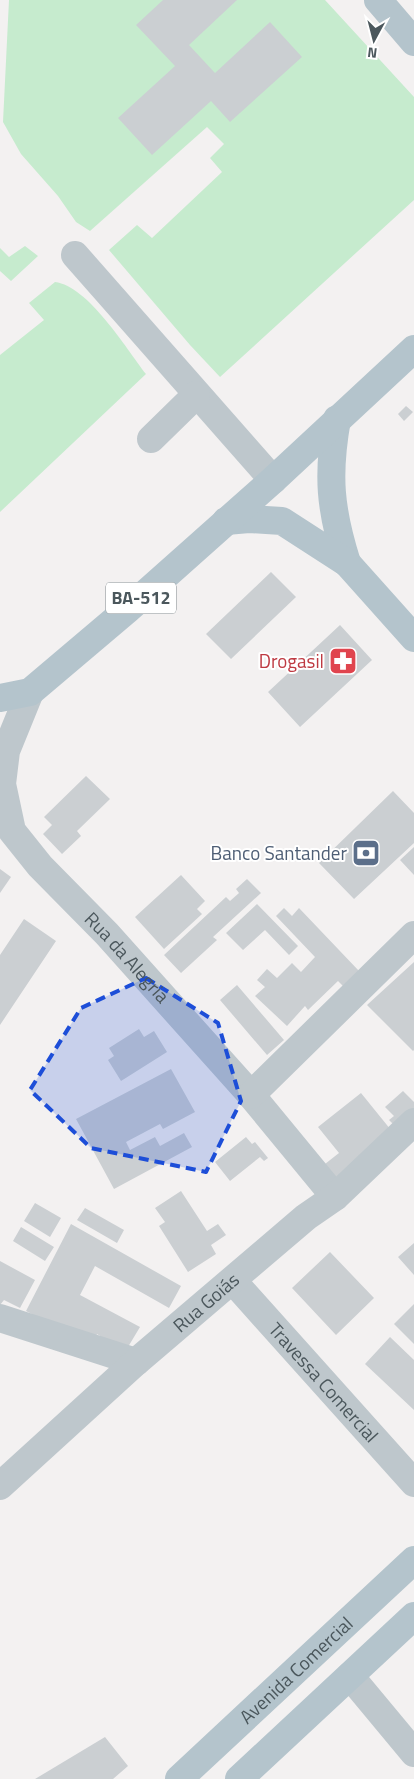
<svg xmlns="http://www.w3.org/2000/svg" width="414" height="1779" viewBox="0 0 414 1779" font-family="'Titillium Web',sans-serif">
<style>
.green{fill:#c6ebce}
.building{fill:#cbcfd2}
.lines{fill:none;stroke-linecap:round;stroke-linejoin:round}
.minor{stroke:#bec7cc;stroke-width:28}
.major{stroke:#b4c4cc;stroke-width:28}
.marked{fill:#1d4ed8;fill-opacity:0.2;stroke:#1d4ed8;stroke-width:4;stroke-dasharray:10 6;stroke-linejoin:round}
.labels{text-anchor:middle;stroke-width:4;stroke-linejoin:round;paint-order:stroke}
.shield{fill:#fff;stroke:#81898d;stroke-width:1}
.shield-label{font-size:18px;font-weight:bold;fill:#4b575c}
.health-label{font-size:19px;fill:#be3a42;stroke:#fff;text-anchor:end}
.service-label{font-size:19px;fill:#4e5e75;stroke:#fff;text-anchor:end}
.street-label{font-size:19px;fill:#4b575c;stroke:#fff}
</style>
<rect width="100%" height="100%" fill="#f3f1f1"/>
<path class="green" d="M 9,0 L 325,0 L 414,97 L 414,200 L 220,377 L 190,345 L 109,250 L 137,225 L 152,238 L 222,172 L 210,158 L 224,144 L 207,127 L 90,231 L 76,222 L 58,196 L 21,154 L 3,122 Z
M 25,246 L 38,256 L 11,281 L 0,271 L 0,248 L 9,257 Z
M 55,282 C 88,286 126,348 146,374 L 0,512 L 0,355 L 44,320 L 29,303 Z"/>
<path class="building" d="M 163,0 L 237,0 L 189,45 L 215,73 L 270,22 L 302,57 L 230,122 L 211,101 L 152,155 L 118,118 L 175,66 L 136,25 Z
M 406,406 L 413,412 L 404,421 L 398,414 Z
M 271,572 L 296,597 L 231,659 L 206,634 Z
M 340,625 L 372,660 L 300,727 L 268,692 Z
M 86,776 L 110,799 L 77,831 L 81,836 L 62,854 L 43,834 L 52,825 L 44,817 Z
M 393,791 L 414,813 L 414,843 L 354,899 L 319,863 Z
M 414,847 L 414,875 L 400,860 Z
M 0,869 L 11,877 L 0,893 Z
M 181,875 L 205,901 L 197,909 L 202,914 L 164,949 L 135,917 Z
M 247,879 L 261,893 L 213,937 L 217,940 L 181,973 L 164,955 L 226,897 L 230,901 L 239,893 L 236,889 Z
M 257,904 L 298,946 L 289,955 L 265,930 L 243,950 L 226,933 Z
M 284,908 L 292,916 L 299,908 L 359,971 L 343,986 L 338,981 L 308,1010 L 305,1006 L 287,1026 L 255,996 L 265,987 L 257,980 L 267,969 L 277,978 L 292,963 L 301,972 L 315,957 L 276,916 Z
M 24,919 L 56,941 L 0,1025 L 0,955 Z
M 414,962 L 414,1050 L 413,1051 L 367,1005 Z
M 237,985 L 284,1040 L 267,1055 L 220,1000 Z
M 139,1029 L 144,1037 L 154,1031 L 167,1052 L 121,1081 L 108,1060 L 114,1056 L 109,1048 Z
M 171,1069 L 195,1112 L 163,1129 L 160,1124 L 126,1142 L 130,1150 L 155,1137 L 160,1146 L 184,1133 L 192,1147 L 114,1189 L 76,1119 Z
M 403,1091 L 414,1102 L 414,1112 L 397,1128 L 389,1120 L 394,1116 L 385,1107 Z
M 361,1093 L 395,1135 L 337,1180 L 325,1164 L 339,1153 L 318,1127 Z
M 246,1137 L 252,1144 L 255,1142 L 268,1158 L 264,1161 L 260,1157 L 230,1181 L 215,1162 Z
M 181,1191 L 207,1231 L 218,1224 L 226,1235 L 211,1245 L 216,1254 L 188,1272 L 159,1226 L 165,1222 L 155,1208 Z
M 35,1203 L 61,1218 L 50,1237 L 24,1221 Z
M 85,1208 L 124,1230 L 117,1243 L 77,1220 Z
M 71,1224 L 181,1286 L 169,1308 L 95,1266 L 80,1295 L 140,1327 L 125,1352 L 97,1334 L 91,1345 L 26,1311 Z
M 21,1227 L 54,1247 L 45,1261 L 13,1241 Z
M 414,1243 L 414,1275 L 398,1257 Z
M 330,1252 L 374,1298 L 336,1335 L 292,1288 Z
M 0,1261 L 35,1280 L 20,1308 L 4,1300 L 0,1305 Z
M 414,1304 L 414,1344 L 394,1324 Z
M 390,1337 L 414,1360 L 414,1410 L 365,1364 Z
M 105,1737 L 128,1766 L 113,1779 L 35,1779 Z"/>
<g class="lines">
<g class="minor">
<path d="M 75,255 L 273,480"/>
<path d="M 151,439 L 196,395"/>
<path id="s1" d="M 30,692 L 6,751 L 2,784 L 12,831 L 40,866 L 107,934 L 251,1095 L 335,1197"/>
<path d="M 251,1095 L 414,935"/>
<path id="s2" d="M 233,1281 L 414,1483"/>
<path d="M 0,1318 L 136,1362"/>
<path id="s3" d="M 0,1486 L 136,1362 L 306,1217 L 335,1197 L 414,1122"/>
<path d="M 350,1676 L 414,1753"/>
</g>
<g class="major">
<path d="M 378,0 L 414,42"/>
<path d="M 337,419 C 327,475 330,509 347,563"/>
<path d="M 226,521 L 249,519 L 282,521 L 347,563 L 414,638"/>
<path d="M 0,698 L 30,692 L 128,609 L 273,480 L 414,349"/>
<path id="s4" d="M 179,1779 L 414,1560"/>
<path d="M 239,1779 L 414,1616"/>
</g>
</g>
<path class="marked" d="M 146,978 L 218,1023 L 241,1101 L 206,1172 L 91,1148 L 30,1090 L 81,1008 Z"/>
<defs>
<symbol id="pharmacy-square" viewBox="-11 -11 22 22"><rect x="-9" y="-9" width="18" height="18" rx="4" fill="#e0444e" stroke="#fff"/><path d="M-2-6h4v4h4v4h-4v4h-4v-4h-4v-4h4Z" fill="#fff"/></symbol>
<symbol id="bank-square" viewBox="-11 -11 22 22"><rect x="-9" y="-9" width="18" height="18" rx="4" fill="#5c6f8a" stroke="#fff"/><path d="M-6-4H6V4H-6ZM0-2.3a2.3 2.3 0 1 0 0 4.6a2.3 2.3 0 1 0 0-4.6Z" fill="#fff"/></symbol>
</defs>
<g fill-rule="evenodd">
<use href="#pharmacy-square" x="327" y="645" width="32" height="32"/>
<use href="#bank-square" x="350" y="837" width="32" height="32"/>
</g>
<g class="labels">
<rect class="shield" x="106" y="582.5" width="70" height="31" rx="4"/>
<g class="shield-label">
<text x="141" y="604">BA-512</text>
</g>
<g class="health-label">
<text x="324" y="668">Drogasil</text>
</g>
<g class="service-label">
<text x="347" y="860">Banco Santander</text>
</g>
<g class="street-label">
<text dy="7" stroke="none"><textPath href="#s1" startOffset="316">Rua da Alegria</textPath></text>
<text dy="7" stroke="none"><textPath href="#s3" startOffset="276">Rua Goiás</textPath></text>
<text dy="7" stroke="none"><textPath href="#s2" startOffset="136">Travessa Comercial</textPath></text>
<text dy="7" stroke="none"><textPath href="#s4" startOffset="160">Avenida Comercial</textPath></text>
</g>
</g>
<g transform="translate(374 40) rotate(187)" stroke="#ffffff" stroke-width="4" paint-order="stroke">
<path d="M0-4L9 19L0 12L-9 19Z" fill="#4b575c"/>
<text y="-8" font-size="14" font-weight="bold" text-anchor="middle" fill="#4b575c">N</text>
</g>
</svg>
